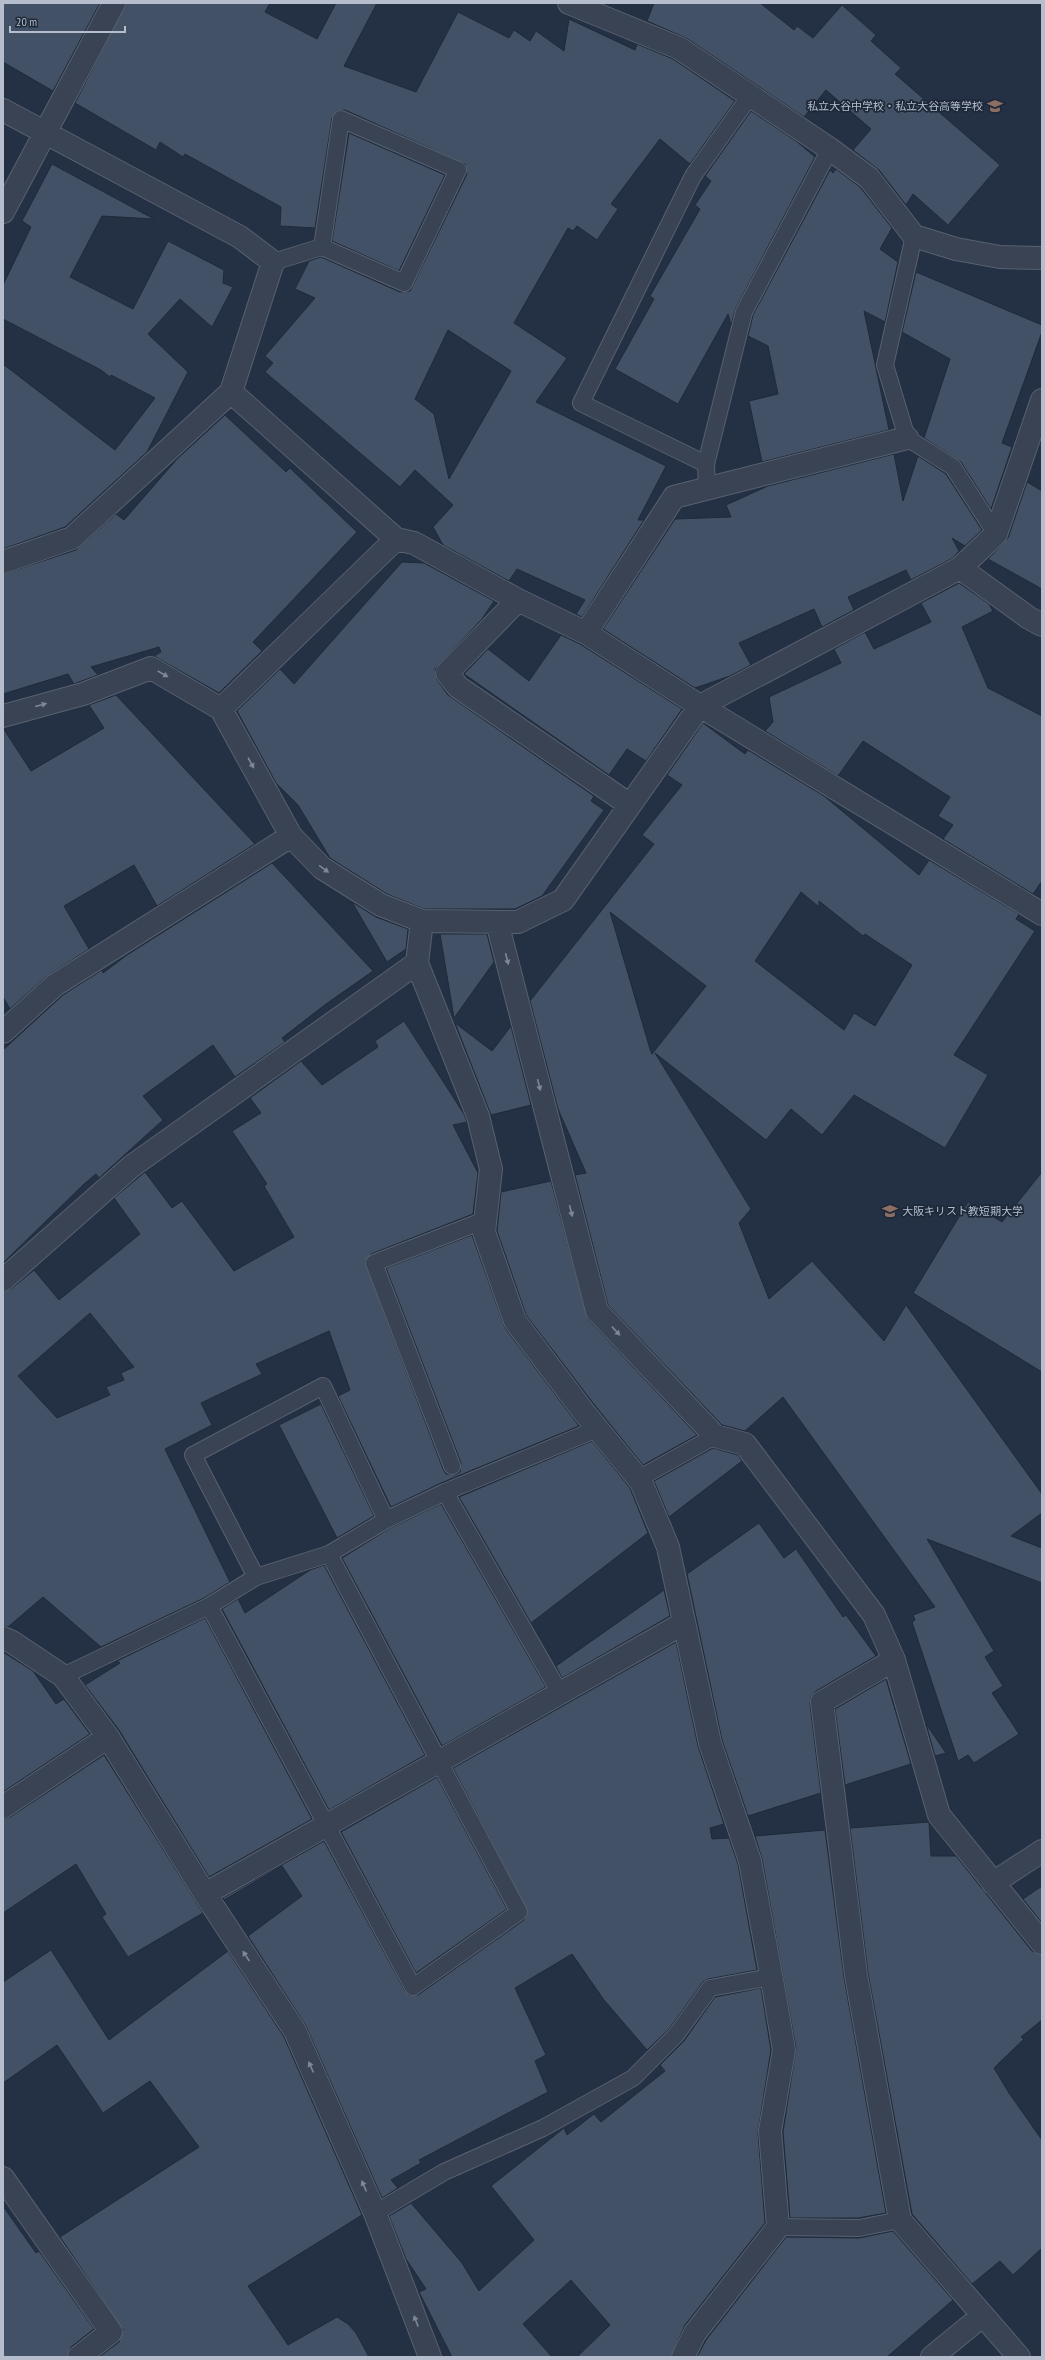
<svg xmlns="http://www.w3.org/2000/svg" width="1045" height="2360" viewBox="0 0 1045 2360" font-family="'PT Sans Narrow','Noto Sans JP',sans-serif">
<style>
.building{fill:#435166;stroke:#1f2a3a;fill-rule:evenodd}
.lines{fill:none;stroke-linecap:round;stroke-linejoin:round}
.lane-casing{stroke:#576170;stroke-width:18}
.street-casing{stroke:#576170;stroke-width:24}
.lane{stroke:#394353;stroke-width:16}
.street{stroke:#394353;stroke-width:22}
.oneway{fill:#7e8796}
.labels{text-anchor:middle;stroke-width:3.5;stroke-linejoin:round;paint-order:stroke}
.poi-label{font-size:11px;fill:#b6becd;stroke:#1d2838;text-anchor:end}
</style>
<rect width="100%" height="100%" fill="#243144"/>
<path class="building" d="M 3,3 L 100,3 L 53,91 L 3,62 Z
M 126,3 L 270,3 L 265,12 L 317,39 L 336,3 L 377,3 L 344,66 L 416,92 L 458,12 L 509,38 L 514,30 L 530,41 L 536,31 L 564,51 L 569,19 L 635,50 L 637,44 L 673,59 L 735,101 L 690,164 L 660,139 L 611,204 L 618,209 L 597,240 L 577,226 L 573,231 L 568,228 L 514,323 L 567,358 L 536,402 L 666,466 L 638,520 L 644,520 L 582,617 L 576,614 L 585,600 L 517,569 L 509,581 L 443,545 L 433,527 L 453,505 L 415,470 L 400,487 L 265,372 L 273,363 L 265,356 L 315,298 L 295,289 L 309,261 L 321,257 L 400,292 L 410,291 L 467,174 L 465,164 L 345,110 L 337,111 L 332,118 L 315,228 L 280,226 L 281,207 L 185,154 L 183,157 L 160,142 L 156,150 L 75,103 ZM 448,330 L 511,371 L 449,479 L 434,414 L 415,399 Z
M 654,3 L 760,3 L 794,30 L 797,26 L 813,38 L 842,5 L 876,35 L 871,41 L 901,68 L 895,74 L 1000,165 L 948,225 L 913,194 L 906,205 L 879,170 L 853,150 L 871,129 L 826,90 L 804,117 L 686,38 L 647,21 Z
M 751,111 L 796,141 L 815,157 L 736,308 L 731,325 L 728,314 L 678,404 L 615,369 L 654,299 L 650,296 L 700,209 L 695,205 L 711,181 L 705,176 Z
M 349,133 L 445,175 L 399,271 L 332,241 Z
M 52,164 L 154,219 L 102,216 L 70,277 L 133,309 L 168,241 L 224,270 L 223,283 L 233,287 L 212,327 L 180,299 L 148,334 L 188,372 L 147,452 L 65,527 L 3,549 L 3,364 L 115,450 L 155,398 L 111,375 L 110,377 L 101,370 L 3,319 L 3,285 L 31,227 L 22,221 Z
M 836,169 L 860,187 L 892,228 L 880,249 L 898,262 L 885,322 L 864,311 L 889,430 L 762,462 L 749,401 L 778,394 L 768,346 L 748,336 L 753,315 L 830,170 L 833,173 Z
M 916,272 L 1042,325 L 1042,332 L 1002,443 L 1012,447 L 991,509 L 961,462 L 924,438 L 950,359 L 902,332 Z
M 225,415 L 286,472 L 290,468 L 357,532 L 253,642 L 262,651 L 219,693 L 154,656 L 161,652 L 159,647 L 91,667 L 98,675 L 79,682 L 74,684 L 68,674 L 3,694 L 3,574 L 76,550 L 116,514 L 124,520 L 177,459 Z
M 894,454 L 903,501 L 918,456 L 946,474 L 982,530 L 965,546 L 952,538 L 959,551 L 953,558 L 911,580 L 906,570 L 848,597 L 854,610 L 822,627 L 814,609 L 739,643 L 751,665 L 730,676 L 695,688 L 603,629 L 675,519 L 731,517 L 726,505 L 768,486 Z
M 1027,482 L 1042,491 L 1042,589 L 988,559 L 1008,538 Z
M 402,562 L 424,563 L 494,601 L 482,619 L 435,669 L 437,680 L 448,695 L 594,796 L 591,801 L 604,810 L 542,896 L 515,909 L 424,909 L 387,894 L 330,858 L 298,805 L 276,783 L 237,711 L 280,669 L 294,684 Z
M 959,583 L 989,604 L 993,611 L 962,627 L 988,688 L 1042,716 L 1042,881 L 1033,894 L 943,839 L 953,825 L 938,816 L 950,797 L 863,741 L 838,776 L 765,731 L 773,722 L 769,697 L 841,663 L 834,649 L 865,632 L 874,649 L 931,622 L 921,603 Z
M 561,635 L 580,644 L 682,709 L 646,761 L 627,749 L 609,775 L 464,674 L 488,649 L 529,681 Z
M 116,695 L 255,844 L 157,906 L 134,865 L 64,906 L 89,949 L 47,976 L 10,1009 L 3,997 L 3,728 L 31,771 L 104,728 L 89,705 Z
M 703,723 L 745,754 L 748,750 L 824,796 L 919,875 L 929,860 L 1019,914 L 1016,919 L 1035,931 L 954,1055 L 988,1075 L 945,1148 L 854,1095 L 822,1135 L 791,1109 L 766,1140 L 655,1053 L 751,1209 L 739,1223 L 769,1299 L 812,1261 L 884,1341 L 906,1305 L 1042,1494 L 1042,1513 L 1011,1536 L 1042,1548 L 1042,1583 L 927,1539 L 994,1651 L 985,1657 L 1003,1686 L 992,1693 L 1019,1734 L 974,1763 L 968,1755 L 958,1761 L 912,1622 L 915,1620 L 913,1615 L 935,1607 L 783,1397 L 745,1431 L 722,1425 L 608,1305 L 575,1175 L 586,1173 L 558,1109 L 530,1001 L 654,844 L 642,835 L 682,785 L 667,775 ZM 801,892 L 819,907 L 819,901 L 863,936 L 865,934 L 912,965 L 875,1026 L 854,1013 L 844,1030 L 755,961 ZM 610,912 L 706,986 L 652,1054 L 650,1049 Z
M 272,863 L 373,971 L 326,1004 L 282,1038 L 285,1042 L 235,1077 L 213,1045 L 143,1096 L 163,1120 L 99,1178 L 96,1174 L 84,1184 L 3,1263 L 3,1050 L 63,995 L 102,970 L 103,973 L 127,955 Z
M 352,902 L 376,917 L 408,929 L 406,949 L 387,962 Z
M 440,934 L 487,934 L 494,962 L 454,1018 Z
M 404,1021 L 464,1114 L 467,1122 L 453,1125 L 478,1173 L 473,1214 L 371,1254 L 365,1262 L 443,1469 L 446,1474 L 455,1475 L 460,1472 L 461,1463 L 386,1268 L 472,1235 L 505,1328 L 579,1426 L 441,1483 L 391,1507 L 338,1396 L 350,1390 L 329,1331 L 256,1364 L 262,1374 L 201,1403 L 212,1425 L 165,1449 L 230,1582 L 204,1598 L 101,1647 L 43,1597 L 8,1627 L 3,1626 L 3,1292 L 11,1289 L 34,1270 L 59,1300 L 140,1234 L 114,1198 L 145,1172 L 172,1208 L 182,1201 L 234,1271 L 294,1237 L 264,1186 L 267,1184 L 232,1131 L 261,1113 L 250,1098 L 301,1061 L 322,1085 L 378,1047 L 375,1041 ZM 90,1313 L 134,1367 L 121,1373 L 124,1380 L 106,1387 L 110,1395 L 57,1418 L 18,1376 Z
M 455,1023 L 492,1051 L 511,1026 L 531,1105 L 491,1115 Z
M 1042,1172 L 1042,1372 L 913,1293 L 968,1202 L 1002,1222 Z
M 551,1181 L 588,1319 L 697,1435 L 643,1465 L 593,1403 L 526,1315 L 497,1231 L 501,1192 Z
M 321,1404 L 374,1516 L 337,1538 L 279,1425 Z
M 592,1441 L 630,1488 L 648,1533 L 531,1623 L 459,1497 Z
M 713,1448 L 738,1455 L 742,1461 L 669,1517 L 654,1481 Z
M 441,1504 L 546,1687 L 442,1746 L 342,1558 L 390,1528 Z
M 759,1523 L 784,1558 L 796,1549 L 843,1617 L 846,1615 L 876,1656 L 816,1691 L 811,1697 L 810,1704 L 821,1793 L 748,1816 L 722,1740 L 687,1574 Z
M 324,1565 L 425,1755 L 329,1810 L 222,1609 L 238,1599 L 245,1613 L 310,1570 Z
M 664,1590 L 670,1616 L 562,1678 L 556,1666 Z
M 205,1618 L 312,1819 L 209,1877 L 119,1730 L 85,1685 L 120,1663 L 117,1661 Z
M 676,1642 L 698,1746 L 724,1824 L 710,1828 L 712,1839 L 729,1838 L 738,1864 L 757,1970 L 708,1979 L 703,1982 L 669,2029 L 647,2050 L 604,2000 L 572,1954 L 515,1988 L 546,2055 L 535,2061 L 548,2092 L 419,2160 L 421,2163 L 391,2180 L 398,2188 L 382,2198 L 306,2026 L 248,1936 L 302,1896 L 282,1866 L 224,1900 L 223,1898 L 324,1841 L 405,1991 L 409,1995 L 418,1995 L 524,1920 L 528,1912 L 453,1768 Z
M 3,1652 L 33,1671 L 56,1704 L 64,1699 L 90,1734 L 3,1792 Z
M 886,1679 L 911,1764 L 845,1785 L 835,1709 Z
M 926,1724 L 946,1753 L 935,1756 Z
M 104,1755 L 203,1913 L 128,1957 L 102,1917 L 106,1914 L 76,1864 L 3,1913 L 3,1819 L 10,1817 Z
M 437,1777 L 507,1909 L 416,1973 L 341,1832 Z
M 929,1822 L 931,1856 L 956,1856 L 1032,1951 L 1042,1955 L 1042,2020 L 1021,2037 L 1024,2039 L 994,2068 L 1009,2093 L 1042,2140 L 1042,2248 L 1013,2275 L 1000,2261 L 972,2284 L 912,2214 L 868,1973 L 850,1828 Z
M 825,1830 L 844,1977 L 886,2213 L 858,2218 L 790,2218 L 783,2132 L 796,2048 L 762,1859 L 755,1836 Z
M 1042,1886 L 1042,1923 L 1023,1899 Z
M 51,1950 L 109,2040 L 228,1951 L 284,2037 L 362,2215 L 248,2286 L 288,2345 L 337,2317 L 348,2324 L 356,2333 L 369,2357 L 99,2357 L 119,2342 L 123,2330 L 60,2237 L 199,2147 L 150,2081 L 103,2113 L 57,2045 L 3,2083 L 3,1982 Z
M 761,1988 L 771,2050 L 758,2132 L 765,2223 L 685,2325 L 671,2357 L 577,2357 L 610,2325 L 571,2280 L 523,2324 L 552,2357 L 452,2357 L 419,2292 L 426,2289 L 406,2259 L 389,2216 L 411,2203 L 462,2263 L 479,2291 L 534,2240 L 491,2186 L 564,2128 L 567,2135 L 594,2114 L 601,2122 L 665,2071 L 660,2065 L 684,2041 L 715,1997 Z
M 3,2206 L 36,2253 L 39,2251 L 94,2329 L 71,2347 L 67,2357 L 3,2357 Z
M 893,2231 L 953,2300 L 887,2357 L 697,2357 L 706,2340 L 786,2237 L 859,2238 Z"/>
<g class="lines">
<defs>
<path id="lane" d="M 914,236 L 885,365 L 907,438 L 953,467 L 996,534
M 273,262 L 322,247 L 404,283 L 458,170 L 341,119 L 322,247
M 706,464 L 581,403 L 693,176 L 750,96
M 707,489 L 706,464 L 744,312 L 830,149
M 452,1466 L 374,1263 L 485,1220
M 638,1479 L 715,1436
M 445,1492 L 560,1693
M 256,1577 L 193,1455 L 323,1386 L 386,1520
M 209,1606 L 413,1987 L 519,1912 L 329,1554
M 63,1676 L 209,1606 L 256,1577 L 329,1554 L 386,1520 L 445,1492 L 597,1429
M 375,2213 L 444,2172 L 543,2128 L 633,2078 L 676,2035 L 710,1988 L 771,1977
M 778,2227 L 859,2228 L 900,2220"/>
<path id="street" d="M 569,3 L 679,48 L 830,149 L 869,178 L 914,236 L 956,249 L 1000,257 L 1042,258
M 3,110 L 240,237 L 273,262 L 231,392 L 396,539 L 414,543 L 518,600 L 586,633 L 700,706 L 1042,914
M 3,212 L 114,3
M 3,562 L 72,538 L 231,392
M 960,568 L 1029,618 L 1042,625
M 518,600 L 447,673 L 458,687 L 630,805
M 586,633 L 674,497 L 907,438
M 221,709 L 396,539
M 3,716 L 83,694 L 151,668 L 221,709 L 291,836 L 322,868 L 381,905 L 422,921 L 518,922 L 563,900 L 700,706 L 960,568 L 996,534 L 1042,400
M 422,921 L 417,963 L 478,1116 L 491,1169 L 484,1232 L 515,1321 L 583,1411 L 641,1482 L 668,1547 L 710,1743 L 750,1861 L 774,1991 L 784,2050 L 770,2131 L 778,2227 L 695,2333 L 683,2357
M 497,922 L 597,1311 L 715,1436 L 745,1444 L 874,1615 L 894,1660 L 939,1815 L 1042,1943
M 3,1032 L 55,985 L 291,836
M 3,1280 L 132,1166 L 417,963
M 3,1638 L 12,1642 L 63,1676 L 108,1737 L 205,1894 L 295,2031 L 375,2213 L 430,2357
M 894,1660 L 822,1702 L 856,1975 L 900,2220 L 1019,2357
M 3,1807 L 108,1737
M 993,1883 L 1042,1851
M 205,1894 L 684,1623
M 3,2178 L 111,2332 L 79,2357
M 932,2357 L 982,2316"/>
</defs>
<use href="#lane" class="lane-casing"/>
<use href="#street" class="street-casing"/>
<use href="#lane" class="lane"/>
<use href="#street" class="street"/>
</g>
<defs><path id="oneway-solid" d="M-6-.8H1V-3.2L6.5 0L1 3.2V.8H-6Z"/></defs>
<g class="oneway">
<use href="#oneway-solid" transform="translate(163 674) rotate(30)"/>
<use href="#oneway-solid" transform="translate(41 705) rotate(-15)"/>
<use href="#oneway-solid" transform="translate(251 763) rotate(61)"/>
<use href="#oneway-solid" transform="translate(324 869) rotate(36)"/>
<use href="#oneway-solid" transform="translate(507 959) rotate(76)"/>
<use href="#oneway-solid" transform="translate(539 1085) rotate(76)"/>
<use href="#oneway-solid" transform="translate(571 1211) rotate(76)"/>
<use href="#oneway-solid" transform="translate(616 1331) rotate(47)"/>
<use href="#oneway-solid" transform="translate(246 1956) rotate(-123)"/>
<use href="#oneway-solid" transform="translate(311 2067) rotate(-114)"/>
<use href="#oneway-solid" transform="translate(364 2186) rotate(-114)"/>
<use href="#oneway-solid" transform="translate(416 2321) rotate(-111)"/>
</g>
<defs>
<symbol id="school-bare" viewBox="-9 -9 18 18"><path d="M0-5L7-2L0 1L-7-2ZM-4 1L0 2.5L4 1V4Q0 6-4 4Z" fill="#8d6e63" stroke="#1d2838" stroke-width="2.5" paint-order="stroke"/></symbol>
<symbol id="university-bare" viewBox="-9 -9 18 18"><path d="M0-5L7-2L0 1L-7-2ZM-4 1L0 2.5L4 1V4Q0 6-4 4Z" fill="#8d6e63" stroke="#1d2838" stroke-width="2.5" paint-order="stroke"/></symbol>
</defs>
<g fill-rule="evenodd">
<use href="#school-bare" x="984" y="95" width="22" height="22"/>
<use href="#university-bare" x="879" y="1200" width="22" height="22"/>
</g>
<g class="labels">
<g class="poi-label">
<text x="983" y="110">私立大谷中学校・私立大谷高等学校</text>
<text x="902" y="1215" text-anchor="start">大阪キリスト教短期大学</text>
</g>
</g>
<rect width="1045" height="2360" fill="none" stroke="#b6becd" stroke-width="8"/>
<path d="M10 26v6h115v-6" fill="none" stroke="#b6becd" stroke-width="2"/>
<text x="16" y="26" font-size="12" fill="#b6becd" stroke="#1d2838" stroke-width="3" paint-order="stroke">20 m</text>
</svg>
